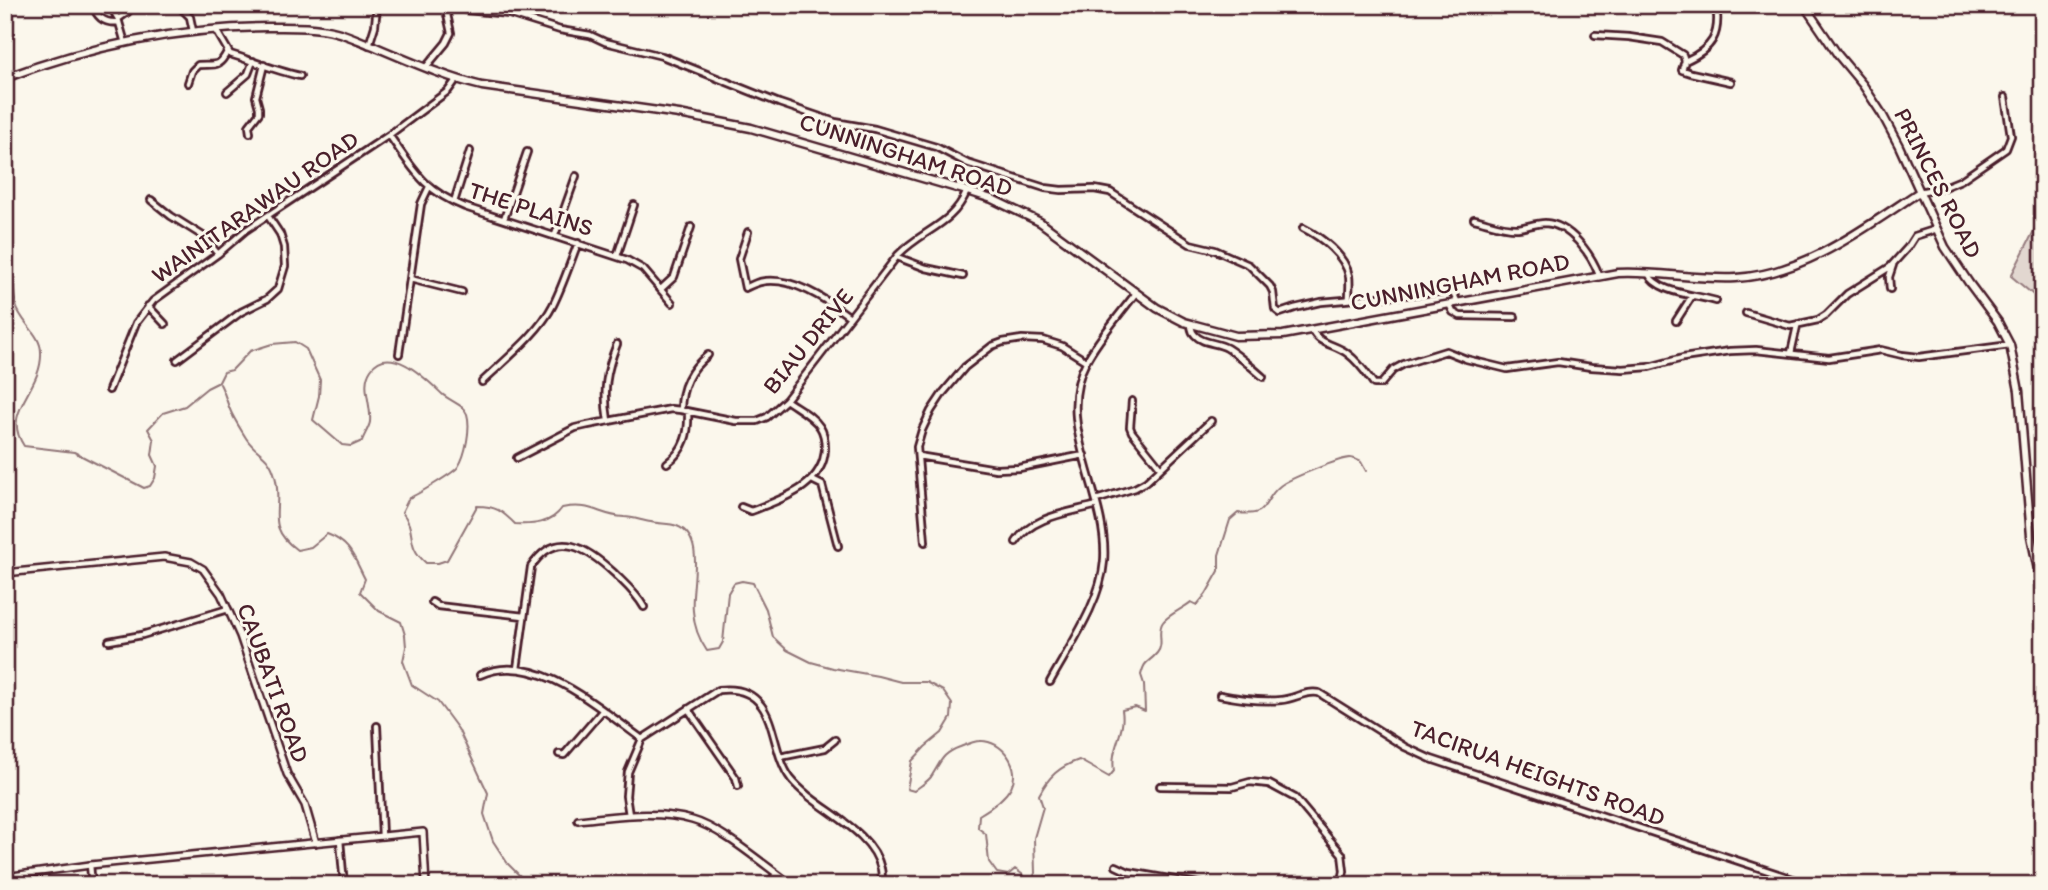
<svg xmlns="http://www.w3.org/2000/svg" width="2048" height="890" viewBox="0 0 2048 890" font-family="Itim,sans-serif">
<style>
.green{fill:#e2d7d0;stroke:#967b7e;stroke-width:2}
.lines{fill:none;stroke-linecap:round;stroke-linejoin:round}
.stream{stroke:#907477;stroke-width:2}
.river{stroke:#bfadaa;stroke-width:10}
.minor-casing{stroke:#4a1f2b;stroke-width:10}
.tertiary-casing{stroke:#4a1f2b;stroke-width:10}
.secondary-casing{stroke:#4a1f2b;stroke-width:11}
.primary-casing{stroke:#4a1f2b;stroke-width:11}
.minor{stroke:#fbf7ec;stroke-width:4.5}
.tertiary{stroke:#fbf7ec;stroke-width:5}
.secondary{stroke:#fbf7ec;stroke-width:6}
.primary{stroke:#fbf7ec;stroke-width:6}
.labels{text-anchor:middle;stroke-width:6;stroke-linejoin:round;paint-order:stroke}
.street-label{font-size:24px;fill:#4a1f2b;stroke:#fbf7ec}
</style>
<rect width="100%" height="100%" fill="#fbf7ec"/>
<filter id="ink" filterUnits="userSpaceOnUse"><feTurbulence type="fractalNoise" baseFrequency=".0143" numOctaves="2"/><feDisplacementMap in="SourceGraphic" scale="14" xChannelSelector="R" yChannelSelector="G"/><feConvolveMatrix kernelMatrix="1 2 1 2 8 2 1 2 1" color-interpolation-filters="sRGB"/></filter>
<g filter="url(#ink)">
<path class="green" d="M 2043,195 L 2043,303 L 2011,276 L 2040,219 Z"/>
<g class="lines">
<path class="stream" d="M 5,266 C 17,278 12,290 16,305 C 20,322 41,334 41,352 C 43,390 0,410 24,446 L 74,452 L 144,488 L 150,486 L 155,478 L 157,466 L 152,455 L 154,440 L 148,429 L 163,413 L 185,406 L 207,388 L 219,382 L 224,372 L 232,370 L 250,351 L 272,344 L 295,342 L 306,349 L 320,380 L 319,396 L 313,420 L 342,445 L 351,446 L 362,441 C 364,435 369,428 370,422 C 372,404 360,385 371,369 C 390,342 427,380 442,394 C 450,401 463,404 467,414 C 471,427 466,455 458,467 C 455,472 417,495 409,498 L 402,512 C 418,532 404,544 426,563 L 438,563 L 447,560 L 477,506 C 496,506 502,511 515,524 C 533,525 551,524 562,508 C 592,502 599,516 624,517 C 634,517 642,521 651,522 C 659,524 670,523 677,526 C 707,538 690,587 693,611 C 694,626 698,638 707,651 L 719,649 L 723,642 L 728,593 L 734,583 L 742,581 L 753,583 L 766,609 L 773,637 L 787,650 L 811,662 L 833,668 L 878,676 L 901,682 L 926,682 L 943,691 L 952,704 L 951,718 L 942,733 L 925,747 L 912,761 L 907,789 L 914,791 C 920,786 926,783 931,777 C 941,762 941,754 960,747 C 965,745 974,741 980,741 C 1002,740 1022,767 1011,787 C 1004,799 991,808 979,815 L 978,828 L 986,834 L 989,862 L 997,873 L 1008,875 L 1015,869 L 1022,874 L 1027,885
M 220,384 C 225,393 227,404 232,414 C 236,422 241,430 246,438 C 257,455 269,453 275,476 C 284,509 263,525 297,550 L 311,547 L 327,534 C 351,543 354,558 365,579 L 360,592 L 379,611 L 401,622 L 405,635 L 406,647 L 403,661 L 412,685 L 438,702 L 458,729 L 488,793 L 484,814 L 493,841 L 508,864 L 526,882
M 1031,885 L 1035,873 L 1034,838 L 1043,807 L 1039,795 C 1049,776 1059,767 1079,760 L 1109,777 L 1114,771 C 1110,746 1126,734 1122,710 L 1135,707 L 1145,711 L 1144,684 L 1141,675 C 1145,659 1148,664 1157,653 C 1165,644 1156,631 1163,622 C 1168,615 1184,608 1191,602 L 1197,605 L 1206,594 L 1219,571 L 1219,555 L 1230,520 L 1238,513 C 1271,517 1261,501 1280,486 C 1288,479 1341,458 1350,458 C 1354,458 1357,460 1361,462 L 1366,471"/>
<path class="river" d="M 756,8 L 756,5"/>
<defs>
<path id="minor" d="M 93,5 C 97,18 105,24 119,22
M 110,5 L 118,19 L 125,43
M 178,5 L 190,17 L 193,31
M 450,5 L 466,10 L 509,14 L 560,30 L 590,35 L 605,42 L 662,56 L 779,103 L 835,122 L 875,129 L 936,147 L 967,163 L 1045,188 L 1061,190 L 1094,189 L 1110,192 L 1190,244 L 1215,250 L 1249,265 L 1270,286 L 1273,292 L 1275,309 L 1280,313 L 1295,308 L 1321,302 L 1448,291 L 1454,295 L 1458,303
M 1716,5 C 1721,35 1712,49 1685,61 L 1682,70 L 1691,73 L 1731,82
M 118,19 L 128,12
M 216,30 L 230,54 C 253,61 276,71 300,76
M 1595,35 L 1629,37 L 1662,42 L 1683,55 L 1685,61
M 369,45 L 375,26 L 377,5
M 426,67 L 446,43 L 451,33 L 445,5
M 188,83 L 192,71 L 198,65 C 215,64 219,68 227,52
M 227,92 L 248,74 L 253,61
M 250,133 L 249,126 L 259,113 L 259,108 L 256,97 L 264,65
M 389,135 C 414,170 423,190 465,207 L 627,260 L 643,269 L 672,303
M 1919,192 L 1944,187 L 1961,180 L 2006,149 L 2011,136 L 2005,97
M 151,200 L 171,216 L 203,236 L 218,254
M 454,202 L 470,151
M 504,219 L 527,152
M 1474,219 C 1488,222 1503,229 1518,228 C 1527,227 1536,223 1545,223 C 1570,224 1591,254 1599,275
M 1303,228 C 1321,237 1345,255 1349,276 C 1350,283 1349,291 1349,299
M 748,232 L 739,259 L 745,288 C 750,286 755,283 760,282 C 791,275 827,300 850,317
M 555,235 L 576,176
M 617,256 L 634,205
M 897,257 L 926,268 L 963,276
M 1648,273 C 1656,293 1697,295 1716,301
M 410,279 L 462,292
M 661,289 L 674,277 L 691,227
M 1890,289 L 1889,277 L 1893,265
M 1449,304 L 1453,312 L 1460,316 L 1515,317
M 148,306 L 165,324
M 1746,313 L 1790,326 L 1818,320 L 1826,315 L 1847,294 L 1890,267 L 1908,247 L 1915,236 L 1937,229
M 1676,321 L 1692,296
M 1191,325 C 1192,330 1191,331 1195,335 C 1203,344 1217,342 1227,348 C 1240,356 1251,367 1263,377
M 1312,330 C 1319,345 1336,344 1348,354 C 1359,362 1366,373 1374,384 L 1381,384 L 1393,370 L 1404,364 L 1446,351 L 1466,359 L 1507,369 L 1558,362 L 1591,367 L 1623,369 L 1649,367 L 1683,358 L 1730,351 L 1756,350 L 1829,358 L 1881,350 L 1902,355 L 1919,357 L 2010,345
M 1791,353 L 1797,326
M 399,354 L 421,204 L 429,187
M 177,360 L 241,312 L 267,299 L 278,289 L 285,266 L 284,247 L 280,234 L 268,216
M 482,382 C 505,360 539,333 553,305 C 563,285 570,263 578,243
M 109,390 L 136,323 L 153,301 L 218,254 L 246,230 L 389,135 L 448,91 L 456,80
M 1132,401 L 1130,427 L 1132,432 L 1160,467
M 681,410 C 681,387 690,369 708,355
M 608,421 C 603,391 606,371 617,344
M 918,456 L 996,469 L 1019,468 L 1084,455
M 517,458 L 575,428 L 588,425 L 671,409 L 681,410 L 736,421 L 757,421 L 767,417 L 786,400 L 898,255 C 923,229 952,226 967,191
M 667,463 C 685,450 689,433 688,412
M 812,480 L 822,485 L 838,546
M 1096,500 L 1135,488 L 1146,482 L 1211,421
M 741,507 L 751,511 C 781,499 824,487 825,448 C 825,441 824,433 820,427 C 812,415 797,408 786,400
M 925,542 L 917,447 L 922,430 L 931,411 L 943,393 L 965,367 L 992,346 L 1003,342 L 1022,339 L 1043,340 L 1062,346 L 1086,361
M 1016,542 C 1032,516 1069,513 1097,505
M 432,602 L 438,606 L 524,616
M 109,641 L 142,635 L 228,609
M 517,669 L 531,567 C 557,527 588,549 614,573 C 625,584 636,593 644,607
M 480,675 C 535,649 600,709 642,739
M 1050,682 C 1069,647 1101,602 1104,561 C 1109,495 1053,424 1086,362 C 1097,340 1121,313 1136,293
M 1220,695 C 1240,699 1260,702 1281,700 C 1295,699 1306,690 1319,693 L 1405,747 L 1431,759 L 1811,885
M 688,709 L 736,778 L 738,786
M 377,726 L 382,836
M 559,754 L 564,755 L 602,711
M 780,757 L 825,748 L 835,740
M 1160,786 L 1232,787 L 1250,782 L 1269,784 L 1295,798 L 1342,854 L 1344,871 L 1341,885
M 629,815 L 626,796 L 628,772 L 642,739 L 718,690 C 734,688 751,691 761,705 C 775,723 775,758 791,779 C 816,810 872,828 881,869 C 882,873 882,880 882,885
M 340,840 L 344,885
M 90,865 L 92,885
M 1116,866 L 1129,872 L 1204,885
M 768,885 L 776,874"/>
<path id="tertiary" d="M 5,573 L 164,557 L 191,562 L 203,569 L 221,594 L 240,636 L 287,774 L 305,805 L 316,843
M 578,820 C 612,816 659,810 692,820 C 722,828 765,866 792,885
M 5,877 L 90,865 L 423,832 L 426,885"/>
<path id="secondary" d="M 5,78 C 90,46 177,28 267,27 C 290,27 314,26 336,32 C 348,35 360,41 371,45 C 407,60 444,77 482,86 L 679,114 L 751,128 L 967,191 L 992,199 L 1040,222 L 1157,308 L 1184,322 L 1236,336 L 1283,335 L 1618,273 C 1657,271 1697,280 1736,278 C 1805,274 1863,229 1919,192"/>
<path id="primary" d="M 1804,5 L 1838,55 L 1863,85 L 1882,114 L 1899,146 L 1945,247 L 1969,283 L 1998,322 L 2010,345 L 2019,391 L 2031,536 L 2043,594"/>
</defs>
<use href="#minor" class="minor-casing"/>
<use href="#tertiary" class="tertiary-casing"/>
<use href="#secondary" class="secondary-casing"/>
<use href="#primary" class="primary-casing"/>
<use href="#minor" class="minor"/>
<use href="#tertiary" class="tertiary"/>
<use href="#secondary" class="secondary"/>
<use href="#primary" class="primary"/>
</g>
</g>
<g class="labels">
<g class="street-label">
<text transform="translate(906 155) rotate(18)" y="8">CUNNINGHAM ROAD</text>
<text transform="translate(1938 183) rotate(63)" y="8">PRINCES ROAD</text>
<text transform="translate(255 207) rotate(-35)" y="8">WAINITARAWAU ROAD</text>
<text transform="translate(531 209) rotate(18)" y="8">THE PLAINS</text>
<text transform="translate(1460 282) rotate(-11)" y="8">CUNNINGHAM ROAD</text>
<text transform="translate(808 341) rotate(-51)" y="8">BIAU DRIVE</text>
<text transform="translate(273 683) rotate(70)" y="8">CAUBATI ROAD</text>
<text transform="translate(1538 773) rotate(20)" y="8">TACIRUA HEIGHTS ROAD</text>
</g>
</g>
<rect width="2048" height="890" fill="none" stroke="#fbf7ec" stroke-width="28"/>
<rect x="14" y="14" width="2020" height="862" fill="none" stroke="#4a1f2b" stroke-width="2.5" filter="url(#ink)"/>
</svg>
